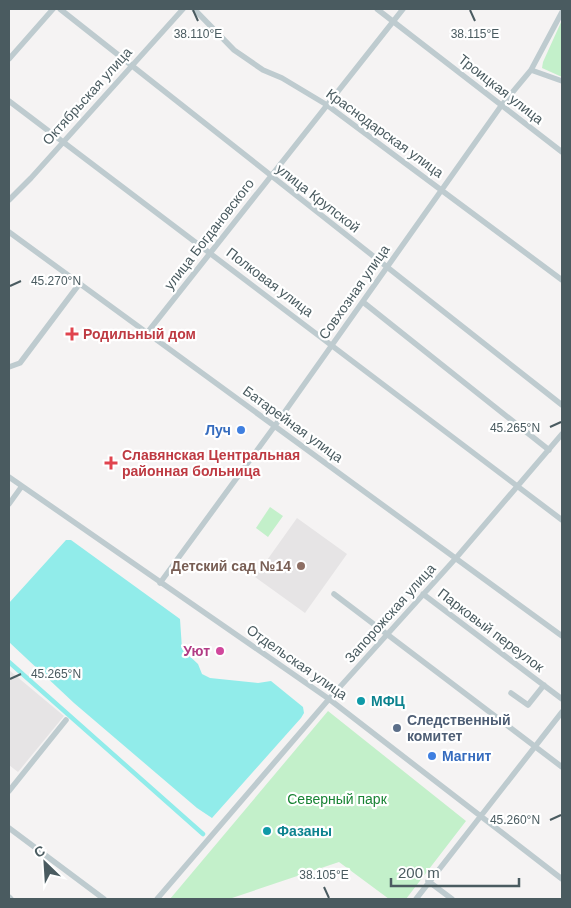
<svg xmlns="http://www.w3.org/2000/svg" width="571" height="908" viewBox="0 0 571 908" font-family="Arial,sans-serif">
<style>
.education{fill:#e6e4e5}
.green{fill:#c3f0ca}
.water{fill:#91ecea}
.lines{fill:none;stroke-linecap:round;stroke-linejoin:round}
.canal{stroke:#91ecea;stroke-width:4.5}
.minor{stroke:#becbcf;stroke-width:5.5}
.ticks{fill:none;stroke:#4a5b60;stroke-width:2}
.health-dot{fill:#e0444e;stroke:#fff;stroke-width:2}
.shop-dot{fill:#3f7fe0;stroke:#fff;stroke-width:2}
.education-dot{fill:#8d6e63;stroke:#fff;stroke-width:2}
.hotel-dot{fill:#d1479c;stroke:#fff;stroke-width:2}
.culture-dot{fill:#0f9aa8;stroke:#fff;stroke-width:2}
.service-dot{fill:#5c6f8a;stroke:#fff;stroke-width:2}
.labels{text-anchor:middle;stroke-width:4.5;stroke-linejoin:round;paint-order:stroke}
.street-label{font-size:14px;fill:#4a5b60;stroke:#fff}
.health-label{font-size:14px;font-weight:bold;fill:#be3a42;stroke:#fff;text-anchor:start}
.shop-label{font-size:14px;font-weight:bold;fill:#366cbe;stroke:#fff;text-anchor:end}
.education-label{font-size:14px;font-weight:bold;fill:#785e54;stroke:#fff;text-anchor:end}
.hotel-label{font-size:14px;font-weight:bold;fill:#b23c85;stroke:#fff;text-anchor:end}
.culture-label{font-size:14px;font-weight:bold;fill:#0d838f;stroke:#fff;text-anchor:start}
.service-label{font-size:14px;font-weight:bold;fill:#4e5e75;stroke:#fff;text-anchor:start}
.park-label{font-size:14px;fill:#198435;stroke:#fff}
.ticks-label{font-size:12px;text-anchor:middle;fill:#4a5b60;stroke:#fff;stroke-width:4.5;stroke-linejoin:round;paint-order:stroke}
</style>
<rect width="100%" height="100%" fill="#f5f3f3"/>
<path class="education" d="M 297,518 L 347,554 L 305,613 L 255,577 Z
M 9,670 L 64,716 L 18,772 L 9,765 Z"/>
<path class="green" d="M 562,20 L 562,77 L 542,68 L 543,62 Z
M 270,507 L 283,516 L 268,537 L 256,528 Z
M 328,711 L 466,821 L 406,899 L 389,899 L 339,862 L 229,899 L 170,899 Z"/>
<path class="water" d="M 66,540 L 71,540 L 180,619 L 182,649 L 198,664 L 202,674 L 210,678 L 258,683 L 271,681 L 303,707 L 304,713 L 301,718 L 212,818 L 197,808 L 74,703 L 9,642 L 9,603 Z"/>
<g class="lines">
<path class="canal" d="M 9,662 L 203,834"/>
<path class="minor" d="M 60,9 L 562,405
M 194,9 L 234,50 L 263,70 L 282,78 L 327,105 L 562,280
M 377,9 L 562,152
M 9,59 L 53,9
M 531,70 L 562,81
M 9,101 L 562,520
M 9,200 L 31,178 L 183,9
M 9,232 L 562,636
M 363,302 L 549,450
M 147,333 L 403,9
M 9,367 L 20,363 L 80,283
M 9,477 L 329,699 L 562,879
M 9,504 L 22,486
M 160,583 L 274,427 L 501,106 L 531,70 L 562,12
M 334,594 L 562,767
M 423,594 L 562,699
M 511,693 L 528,705 L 544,685
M 9,791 L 66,720
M 9,828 L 104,899
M 428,881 L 452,899
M 9,897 L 11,899
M 157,899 L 329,699 L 456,558 L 562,434
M 416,899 L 562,712"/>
</g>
<path class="ticks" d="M 193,10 L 198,21M 470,10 L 475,21M 10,286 L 21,281M 550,427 L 561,422M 10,679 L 21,674M 550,820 L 561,815M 324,887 L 329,898"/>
<g class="health-dot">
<path d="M69.5 326.5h5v5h5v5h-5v5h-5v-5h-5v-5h5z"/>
<path d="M108.5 455.5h5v5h5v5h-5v5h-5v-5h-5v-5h5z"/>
</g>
<g class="shop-dot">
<circle cx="241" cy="430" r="5"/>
<circle cx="432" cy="756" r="5"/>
</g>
<circle class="education-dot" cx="301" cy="566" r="5"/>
<circle class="hotel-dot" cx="220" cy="651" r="5"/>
<g class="culture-dot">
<circle cx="361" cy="701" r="5"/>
<circle cx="267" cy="831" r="5"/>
</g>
<circle class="service-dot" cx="397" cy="728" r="5"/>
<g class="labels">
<g class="street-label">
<text transform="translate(501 89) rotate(38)" y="5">Троицкая улица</text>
<text transform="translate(87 96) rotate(-48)" y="5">Октябрьская улица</text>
<text transform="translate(385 133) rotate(36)" y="5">Краснодарская улица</text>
<text transform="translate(318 198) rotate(38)" y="5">улица Крупской</text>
<text transform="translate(209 234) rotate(-52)" y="5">улица Богдановского</text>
<text transform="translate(270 282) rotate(37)" y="5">Полковая улица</text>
<text transform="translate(354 292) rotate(-55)" y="5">Совхозная улица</text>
<text transform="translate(293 424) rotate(36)" y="5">Батарейная улица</text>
<text transform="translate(390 613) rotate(-48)" y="5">Запорожская улица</text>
<text transform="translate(491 630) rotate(37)" y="5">Парковый переулок</text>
<text transform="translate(297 662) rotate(35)" y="5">Отдельская улица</text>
</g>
<g class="health-label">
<text x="83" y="339">Родильный дом</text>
<text x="122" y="460">Славянская Центральная<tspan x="122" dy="16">районная больница</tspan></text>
</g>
<g class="shop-label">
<text x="231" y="435">Луч</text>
<text x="442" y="761" text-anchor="start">Магнит</text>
</g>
<g class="education-label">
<text x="291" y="571">Детский сад №14</text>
</g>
<g class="hotel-label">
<text x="210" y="656">Уют</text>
</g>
<g class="culture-label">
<text x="371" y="706">МФЦ</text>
<text x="277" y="836">Фазаны</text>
</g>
<g class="service-label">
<text x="407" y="725">Следственный<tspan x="407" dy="16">комитет</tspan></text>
</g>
<g class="park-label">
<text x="337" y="804">Северный парк</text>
</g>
</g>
<g class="ticks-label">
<text x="198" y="38">38.110°E</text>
<text x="475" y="38">38.115°E</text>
<text x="56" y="285">45.270°N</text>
<text x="515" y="432">45.265°N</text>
<text x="56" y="678">45.265°N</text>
<text x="515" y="824">45.260°N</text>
<text x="324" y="879">38.105°E</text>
</g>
<rect width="571" height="908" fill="none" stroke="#4a5b60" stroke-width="20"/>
<g transform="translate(45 863) rotate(335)" stroke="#ffffff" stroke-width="4" paint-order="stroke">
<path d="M0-4L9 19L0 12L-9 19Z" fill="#4a5b60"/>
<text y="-8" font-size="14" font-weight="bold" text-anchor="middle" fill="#4a5b60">С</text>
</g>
<path d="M391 878v8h128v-8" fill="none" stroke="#4a5b60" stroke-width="2.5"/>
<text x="398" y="878" font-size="15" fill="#4a5b60" stroke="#ffffff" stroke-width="4" paint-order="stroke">200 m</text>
</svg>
